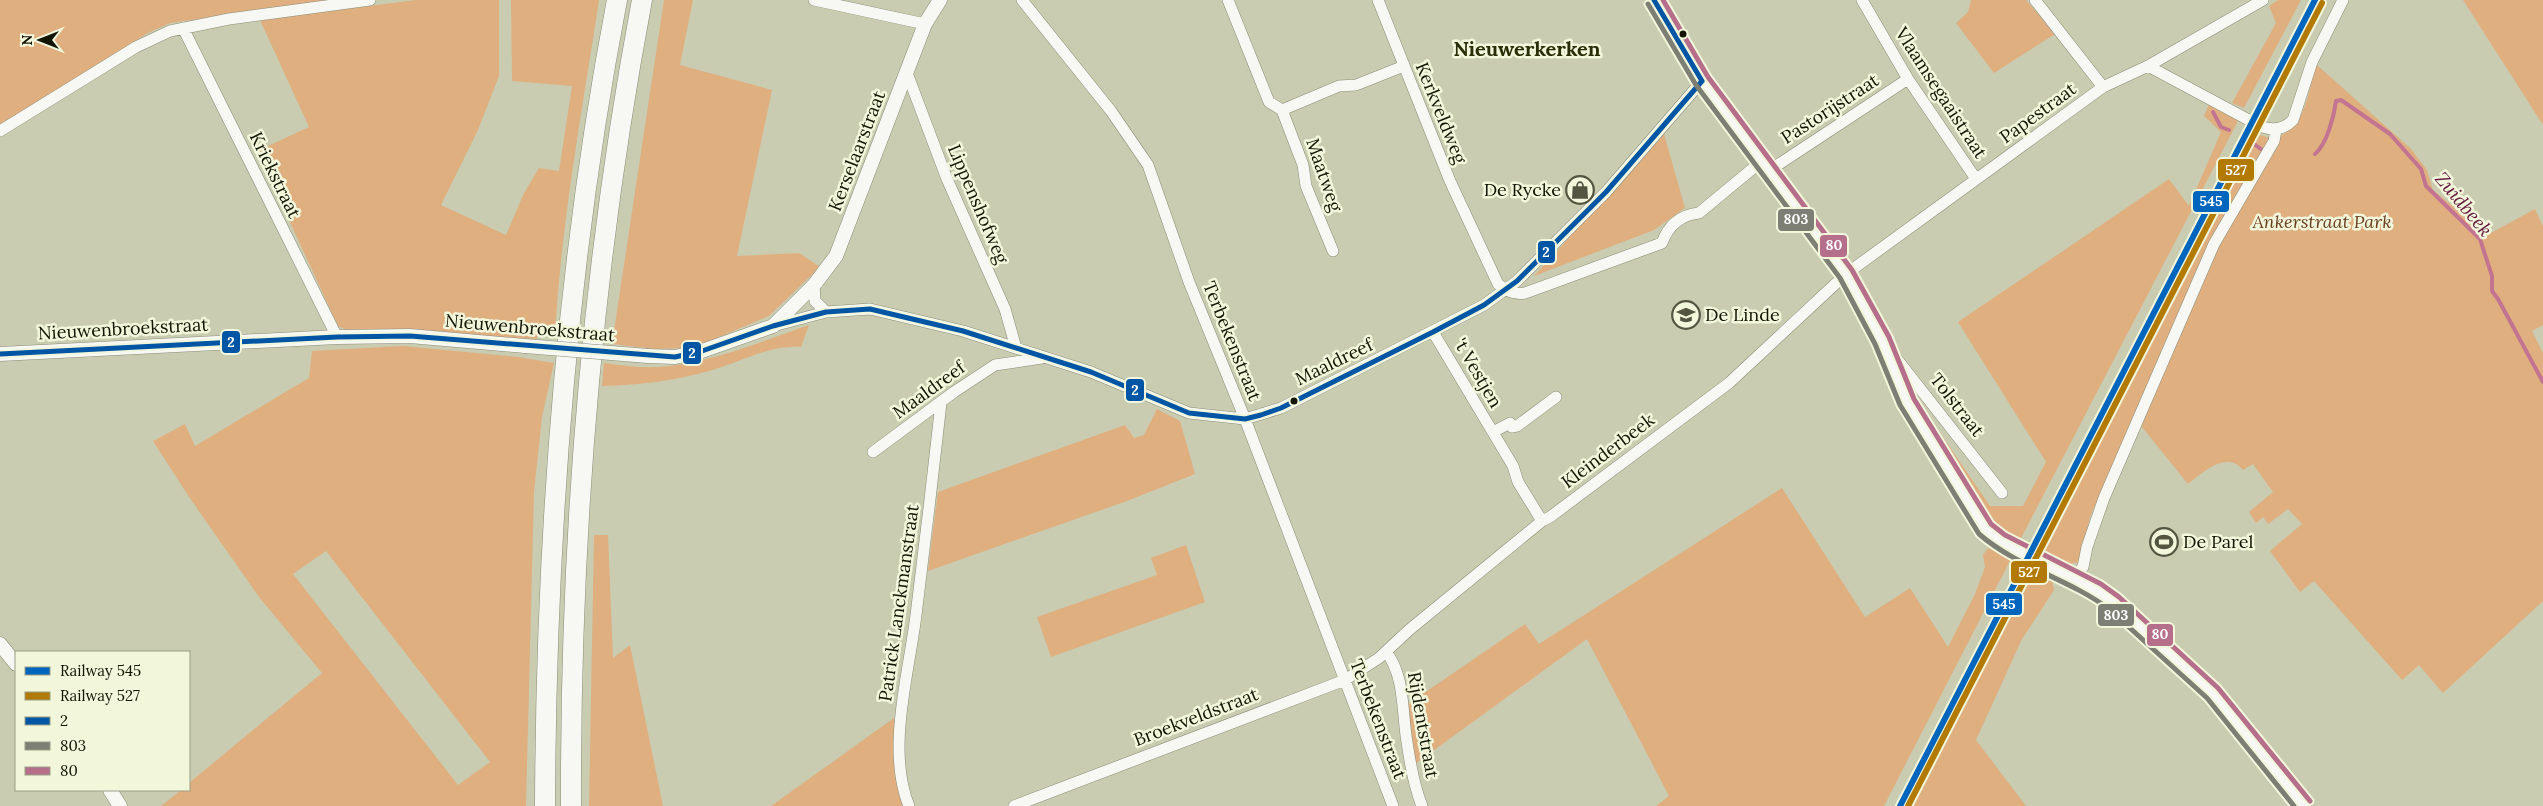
<svg xmlns="http://www.w3.org/2000/svg" width="2543" height="806" viewBox="0 0 2543 806" font-family="Lora,serif">
<style>
.green{fill:#dfaf80;fill-rule:evenodd}
.lines{fill:none;stroke-linecap:round;stroke-linejoin:round}
.stream{stroke:#c37490;stroke-width:4}
.minor-casing{stroke:#8a8d76;stroke-width:12}
.tertiary-casing{stroke:#8a8d76;stroke-width:15}
.motorway-casing{stroke:#8a8d76;stroke-width:21}
.minor{stroke:#f7f7f3;stroke-width:11}
.tertiary{stroke:#f7f7f3;stroke-width:14}
.motorway{stroke:#f7f7f3;stroke-width:20}
.tertiary-bridge-casing{stroke:#8a8d76;stroke-width:15;stroke-linecap:butt}
.tertiary-bridge{stroke:#f7f7f3;stroke-width:14}
.bus-1-casing{stroke:#f2f7dc;stroke-width:9}
.bus-2-casing{stroke:#f2f7dc;stroke-width:9}
.bus-3-casing{stroke:#f2f7dc;stroke-width:9}
.bus-1{stroke:#0056a4;stroke-width:5}
.bus-2{stroke:#7d7e74;stroke-width:5}
.bus-3{stroke:#b66f8b;stroke-width:5}
.rail-1-casing{stroke:#f2f7dc;stroke-width:10}
.rail-2-casing{stroke:#f2f7dc;stroke-width:10}
.rail-1{stroke:#0065bd;stroke-width:6}
.rail-2{stroke:#b37a01;stroke-width:6}
.bus-dot{fill:#131503;stroke:#f2f7dc;stroke-width:2}
.labels{text-anchor:middle;stroke-width:5;stroke-linejoin:round;paint-order:stroke}
.street-label{font-size:18px;fill:#131503;stroke:#f2f7dc}
.poi-label{font-size:18px;fill:#131503;stroke:#f2f7dc;text-anchor:start}
.park-label{font-size:18px;font-style:italic;fill:#6b4021;stroke:#f2f7dc}
.water-label{font-size:19px;font-style:italic;fill:#64193e;stroke:#f2f7dc}
.quarter-label{font-size:20px;font-weight:bold;fill:#2a2e07;stroke:#f2f7dc}
.line-badge{stroke:#f2f7dc;stroke-width:2}
.badge-label{font-size:14px;text-anchor:middle;font-weight:bold;fill:#fff}
</style>
<rect width="100%" height="100%" fill="#c9ccb0"/>
<path class="green" d="M 0,0 L 330,0 L 170,23 L 148,33 L 0,125 Z
M 416,0 L 499,0 L 499,76 L 478,130 L 441,205 L 506,235 L 524,193 L 539,168 L 559,171 L 572,86 L 512,81 L 511,0 L 599,0 C 582,112 561,223 555,336 L 537,334 L 537,339 L 347,330 L 338,326 L 257,151 L 309,127 L 260,20 Z
M 664,0 L 693,0 L 680,65 L 772,90 L 737,256 L 799,253 L 820,267 L 769,316 L 710,341 L 682,348 L 656,349 L 612,344 Z
M 1971,0 L 2026,0 L 2055,34 L 1994,73 L 1956,23 L 1968,12 Z
M 2278,0 L 2301,0 L 2244,108 L 2232,103 L 2276,23 L 2269,6 Z
M 2463,0 L 2543,0 L 2543,125 Z
M 2316,64 L 2411,149 L 2427,170 L 2433,190 L 2479,227 L 2491,233 L 2535,209 L 2543,226 L 2543,325 L 2532,331 L 2543,353 L 2543,601 L 2443,693 L 2419,665 L 2402,680 L 2314,581 L 2300,592 L 2270,551 L 2302,524 L 2288,509 L 2268,524 L 2263,517 L 2256,523 L 2249,512 L 2273,492 L 2253,464 L 2243,470 C 2227,450 2202,473 2188,484 L 2137,421 L 2212,257 L 2279,136 C 2306,126 2309,89 2316,64 Z
M 2209,104 L 2238,121 L 2018,544 L 1998,530 L 1989,520 L 1923,412 L 1925,411 L 1990,506 L 2023,506 L 2046,462 L 1958,322 L 2169,179 L 2189,206 L 2221,132 L 2204,116 Z
M 1664,134 L 1685,208 L 1654,230 L 1534,276 Z
M 2258,134 L 2272,139 L 2133,418 L 2090,517 L 2079,562 L 2069,564 L 2042,552 Z
M 809,325 L 801,347 C 770,344 739,363 709,371 C 673,381 638,385 602,386 L 604,363 C 626,366 648,369 669,366 C 715,361 765,340 809,325 Z
M 403,346 L 518,357 L 554,363 L 542,417 L 534,492 L 526,806 L 161,806 L 181,790 L 189,790 L 189,783 L 322,673 L 259,597 L 189,497 L 153,441 L 185,424 L 195,446 L 309,378 L 312,351 ZM 326,551 L 490,762 L 458,785 L 293,574 Z
M 1157,409 L 1180,421 L 1195,474 L 1127,501 L 928,571 L 938,492 L 1125,425 L 1134,438 L 1144,435 Z
M 1782,488 L 1865,617 L 1910,588 L 1948,647 L 1975,594 L 1985,567 L 1983,555 L 1988,548 L 2011,559 L 1884,806 L 1656,806 L 1669,796 L 1587,639 L 1415,764 L 1405,706 L 1525,624 L 1539,644 Z
M 594,535 L 608,535 L 613,658 L 630,645 L 663,806 L 589,806 Z
M 1186,545 L 1205,602 L 1051,657 L 1037,617 L 1157,575 L 1151,558 Z
M 2034,569 L 2052,580 L 2054,590 L 2022,639 L 1976,740 L 2026,806 L 1912,806 Z
M 894,718 L 895,751 L 906,806 L 771,806 Z"/>
<g class="lines">
<path class="stream" d="M 2213,112 L 2221,127 L 2229,130
M 2254,144 L 2265,152
M 2315,154 C 2327,144 2334,116 2336,101 L 2341,100 L 2390,134 L 2421,169 L 2426,186 L 2480,239 L 2492,276 L 2492,291 L 2498,299 L 2543,382"/>
<defs>
<path id="minor" d="M 814,0 L 925,24
M 1022,0 L 1111,111 L 1148,165 L 1189,282 L 1245,419 L 1393,806
M 1228,0 L 1269,102 L 1282,110 L 1339,86 L 1356,85 L 1404,66
M 1378,0 L 1450,181 L 1498,284 C 1506,291 1515,295 1525,293 L 1662,243 C 1668,226 1680,215 1699,213 L 1763,160
M 1862,0 L 1908,79 L 1976,179
M 2035,0 L 2103,87
M 183,28 L 337,337
M 2148,66 L 2260,126 C 2272,131 2283,130 2293,120 L 2312,62 L 2343,0
M 907,73 L 947,179 L 1005,309 L 1016,348
M 1282,110 L 1303,165 L 1306,186 L 1333,251
M 0,131 L 136,47 L 170,31 L 229,19 L 370,0
M 1770,170 L 1908,79
M 814,285 L 815,301 L 826,312
M 773,326 L 826,312 L 870,309 L 963,331 L 1091,372 L 1189,413 L 1245,419 L 1281,408 L 1484,305 L 1517,281 L 1606,192 L 1702,81
M 1433,332 L 1513,466 L 1518,482 L 1542,521
M 1889,349 L 2002,493
M 1493,432 L 1510,423 L 1512,427 L 1517,426 L 1556,397
M 873,452 L 954,392 L 995,365 L 1042,358
M 2074,578 L 2083,567 L 2087,547 L 2104,498 L 2214,244 L 2274,141 L 2276,130
M 1386,652 C 1405,675 1402,713 1407,742 C 1410,763 1414,786 1422,806
M 909,806 C 886,750 909,673 916,615 C 925,544 933,474 941,403
M 1014,806 L 1345,680 L 1379,658 L 1409,630 L 1542,521 L 1550,517 L 1729,383 L 1846,274 L 2103,87 L 2148,66 L 2263,0"/>
<path id="tertiary" d="M 1654,0 L 1702,81 L 1846,274 L 1882,341 L 1907,402 L 1985,529 L 2001,541 L 2098,591 L 2114,603 L 2212,693 L 2304,806
M 0,354 L 337,337 L 410,336 L 525,346
M 648,356 L 675,357 L 702,351 L 773,326 L 814,285 L 836,256 L 925,24 L 940,0
M 0,644 L 16,664
M 110,790 L 120,806"/>
<path id="motorway" d="M 545,806 C 546,536 566,265 617,0
M 571,806 C 570,536 592,265 642,0"/>
</defs>
<use href="#minor" class="minor-casing"/>
<use href="#tertiary" class="tertiary-casing"/>
<use href="#motorway" class="motorway-casing"/>
<use href="#minor" class="minor"/>
<use href="#tertiary" class="tertiary"/>
<use href="#motorway" class="motorway"/>
<defs>
<path id="tertiary-bridge" d="M 525,346 L 648,356"/>
</defs>
<use href="#tertiary-bridge" class="tertiary-bridge-casing"/>
<use href="#tertiary-bridge" class="tertiary-bridge"/>
<defs>
<path id="bus-1" d="M 1654,0 L 1702,81
M 0,354 L 337,337 L 410,336 L 675,357 L 702,351 L 773,326 L 826,312 L 870,309 L 963,331 L 1091,372 L 1189,413 L 1245,419 L 1261,415 L 1281,408 L 1433,332 L 1484,305 L 1517,281 L 1606,192 L 1702,81"/>
<path id="bus-2" d="M 1648,4 L 1696,85 L 1840,278 L 1875,344 L 1900,405 L 1979,534 C 2017,567 2069,579 2109,609 L 2207,698 L 2294,806"/>
<path id="bus-3" d="M 1663,0 L 1708,77 L 1852,270 L 1889,337 L 1914,399 L 1991,524 L 2005,535 L 2101,584 L 2119,597 L 2218,688 L 2310,801"/>
</defs>
<use href="#bus-1" class="bus-1-casing"/>
<use href="#bus-2" class="bus-2-casing"/>
<use href="#bus-3" class="bus-3-casing"/>
<use href="#bus-1" class="bus-1"/>
<use href="#bus-2" class="bus-2"/>
<use href="#bus-3" class="bus-3"/>
<defs>
<path id="rail-1" d="M 1900,806 L 2315,0"/>
<path id="rail-2" d="M 1908,806 L 2322,3"/>
</defs>
<use href="#rail-1" class="rail-1-casing"/>
<use href="#rail-2" class="rail-2-casing"/>
<use href="#rail-1" class="rail-1"/>
<use href="#rail-2" class="rail-2"/>
</g>
<defs>
<symbol id="shop-ring" viewBox="-11 -11 22 22"><circle r="9.5" fill="#f2f7dc" stroke="#535540" stroke-width="1.5"/><path d="M-5-2.5h2.3a2.7 3.5 0 0 1 5.4 0H5L5.5 6h-11ZM-1.5-2.5h3a1.5 2.3 0 0 0-3 0Z" fill="#535540"/></symbol>
<symbol id="school-ring" viewBox="-11 -11 22 22"><circle r="9.5" fill="#f2f7dc" stroke="#535540" stroke-width="1.5"/><path d="M0-5L7-2L0 1L-7-2ZM-4 1L0 2.5L4 1V4Q0 6-4 4Z" fill="#535540"/></symbol>
<symbol id="stadium-ring" viewBox="-11 -11 22 22"><circle r="9.5" fill="#f2f7dc" stroke="#535540" stroke-width="1.5"/><path d="M0-5a6.5 5 0 1 0 0 10a6.5 5 0 1 0 0-10ZM-3.5-1.8h7v3.6h-7Z" fill="#535540"/></symbol>
</defs>
<g fill-rule="evenodd">
<use href="#shop-ring" x="1564" y="174" width="32" height="32"/>
<use href="#school-ring" x="1670" y="299" width="32" height="32"/>
<use href="#stadium-ring" x="2148" y="526" width="32" height="32"/>
</g>
<g class="bus-dot">
<circle cx="1683" cy="34" r="4.5"/>
<circle cx="1294" cy="401" r="4.5"/>
</g>
<g class="labels">
<g class="street-label">
<text transform="translate(1941 93) rotate(57)" y="6">Vlaamsegaaistraat</text>
<text transform="translate(1830 109) rotate(-33)" y="6">Pastorijstraat</text>
<text transform="translate(1441 113) rotate(68)" y="6">Kerkveldweg</text>
<text transform="translate(2038 113) rotate(-36)" y="6">Papestraat</text>
<text transform="translate(857 151) rotate(-69)" y="6">Kerselaarstraat</text>
<text transform="translate(275 175) rotate(64)" y="6">Kriekstraat</text>
<text transform="translate(1324 175) rotate(71)" y="6">Maatweg</text>
<text transform="translate(978 204) rotate(67)" y="6">Lippenshofweg</text>
<text transform="translate(530 328) rotate(5)" y="6">Nieuwenbroekstraat</text>
<text transform="translate(123 329) rotate(-3)" y="6">Nieuwenbroekstraat</text>
<text transform="translate(1232 341) rotate(68)" y="6">Terbekenstraat</text>
<text transform="translate(1334 362) rotate(-26)" y="6">Maaldreef</text>
<text transform="translate(1478 373) rotate(60)" y="6">'t Vestjen</text>
<text transform="translate(929 390) rotate(-36)" y="6">Maaldreef</text>
<text transform="translate(1957 405) rotate(52)" y="6">Tolstraat</text>
<text transform="translate(1608 451) rotate(-37)" y="6">Kleinderbeek</text>
<text transform="translate(899 603) rotate(-82)" y="6">Patrick Lanckmanstraat</text>
<text transform="translate(1196 717) rotate(-21)" y="6">Broekveldstraat</text>
<text transform="translate(1378 719) rotate(69)" y="6">Terbekenstraat</text>
<text transform="translate(1423 725) rotate(80)" y="6">Rijdentstraat</text>
</g>
<g class="poi-label">
<text x="1561" y="196" text-anchor="end">De Rycke</text>
<text x="1705" y="321">De Linde</text>
<text x="2183" y="548">De Parel</text>
</g>
<g class="park-label">
<text x="2322" y="228">Ankerstraat Park</text>
</g>
<g class="water-label">
<text transform="translate(2464 204) rotate(50)" y="7">Zuidbeek</text>
</g>
<g class="quarter-label">
<text x="1527" y="56">Nieuwerkerken</text>
</g>
</g>
<g class="line-badge">
<rect x="2217" y="158" width="38" height="24" rx="5" fill="#b37a01"/>
<rect x="2192" y="190" width="38" height="23" rx="5" fill="#0065bd"/>
<rect x="1777" y="208" width="38" height="24" rx="5" fill="#7d7e74"/>
<rect x="1819" y="234" width="29" height="24" rx="5" fill="#b66f8b"/>
<rect x="1537" y="240" width="19" height="24" rx="5" fill="#0056a4"/>
<rect x="221" y="330" width="20" height="24" rx="5" fill="#0056a4"/>
<rect x="682" y="341" width="20" height="24" rx="5" fill="#0056a4"/>
<rect x="1125" y="378" width="20" height="24" rx="5" fill="#0056a4"/>
<rect x="2010" y="560" width="38" height="24" rx="5" fill="#b37a01"/>
<rect x="1985" y="592" width="38" height="24" rx="5" fill="#0065bd"/>
<rect x="2097" y="603" width="38" height="24" rx="5" fill="#7d7e74"/>
<rect x="2146" y="623" width="28" height="24" rx="5" fill="#b66f8b"/>
</g>
<g class="badge-label">
<text x="2236" y="175">527</text>
<text x="2211" y="206">545</text>
<text x="1796" y="224">803</text>
<text x="1834" y="250">80</text>
<text x="1546" y="257">2</text>
<text x="231" y="347">2</text>
<text x="692" y="358">2</text>
<text x="1135" y="395">2</text>
<text x="2029" y="577">527</text>
<text x="2004" y="609">545</text>
<text x="2116" y="620">803</text>
<text x="2160" y="639">80</text>
</g>
<rect x="15" y="651" width="175" height="140" fill="#f2f7dc" stroke="#999d85"/>
<rect x="25" y="667" width="25" height="8" fill="#0065bd" stroke="#999d85"/>
<text x="60" y="676" font-size="15" fill="#131503">Railway 545</text>
<rect x="25" y="692" width="25" height="8" fill="#b37a01" stroke="#999d85"/>
<text x="60" y="701" font-size="15" fill="#131503">Railway 527</text>
<rect x="25" y="717" width="25" height="8" fill="#0056a4" stroke="#999d85"/>
<text x="60" y="726" font-size="15" fill="#131503">2</text>
<rect x="25" y="742" width="25" height="8" fill="#7d7e74" stroke="#999d85"/>
<text x="60" y="751" font-size="15" fill="#131503">803</text>
<rect x="25" y="767" width="25" height="8" fill="#b66f8b" stroke="#999d85"/>
<text x="60" y="776" font-size="15" fill="#131503">80</text>
<g transform="translate(40 40) rotate(270)" stroke="#f2f7dc" stroke-width="4" paint-order="stroke">
<path d="M0-4L9 19L0 12L-9 19Z" fill="#131503"/>
<text y="-8" font-size="14" font-weight="bold" text-anchor="middle" fill="#131503">N</text>
</g>
</svg>
